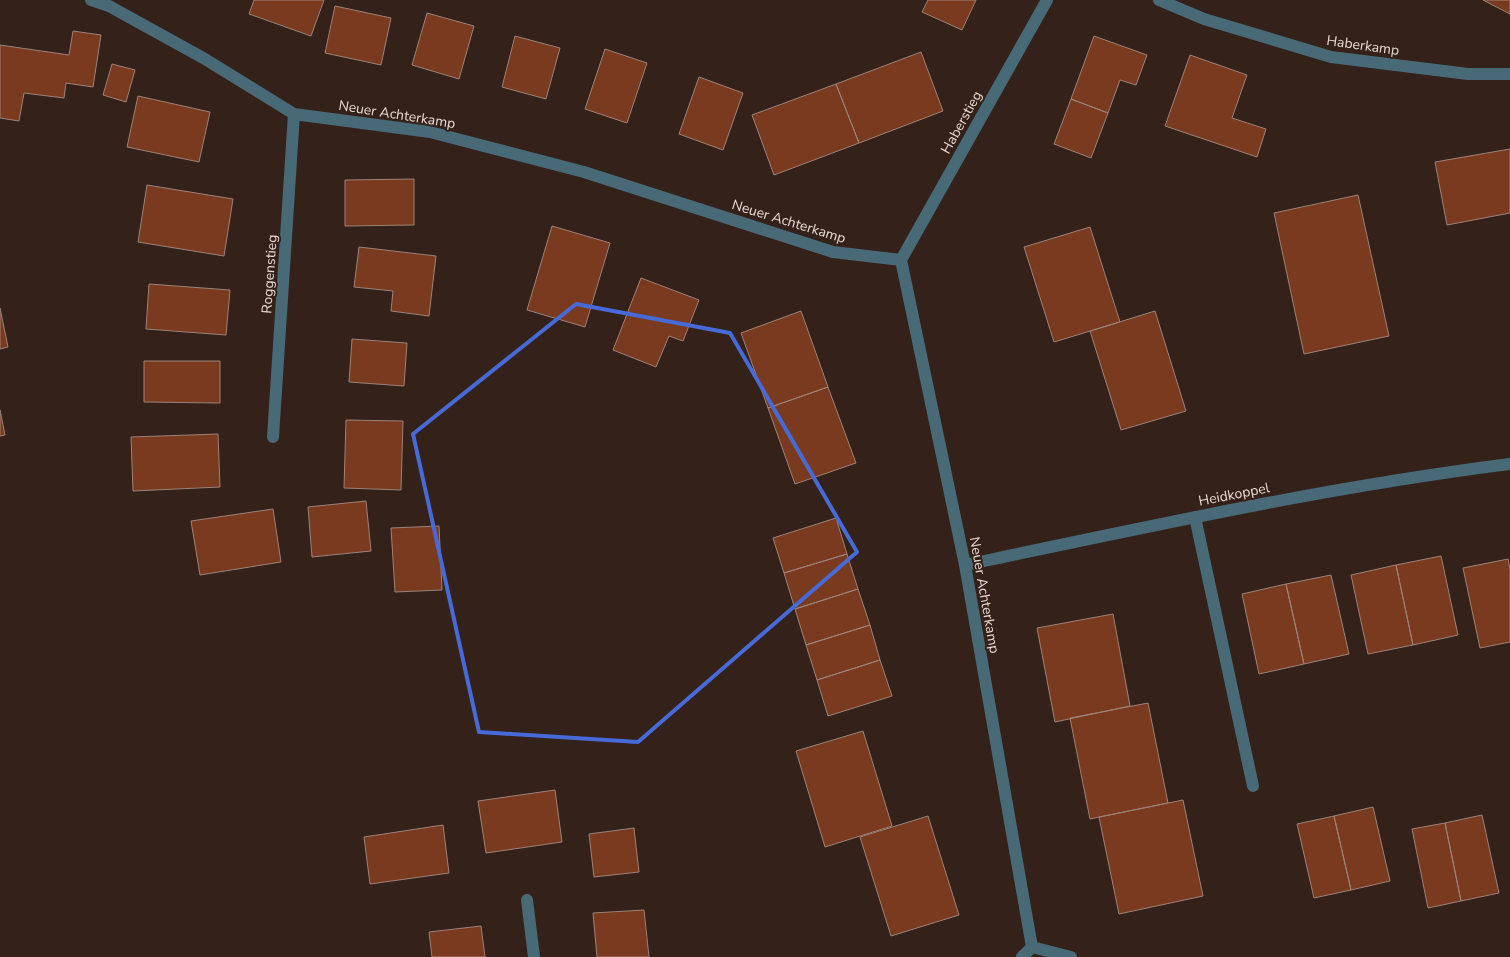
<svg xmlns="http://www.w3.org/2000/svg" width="1510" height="957" viewBox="0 0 1510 957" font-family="'Nunito Sans',sans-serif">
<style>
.building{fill:#7a3a1f;stroke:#9c8379}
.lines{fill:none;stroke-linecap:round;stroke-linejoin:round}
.service{stroke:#486976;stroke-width:12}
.minor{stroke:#486976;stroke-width:12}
.marked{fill:none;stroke:#466ad7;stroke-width:4;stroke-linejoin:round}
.labels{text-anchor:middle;stroke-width:4;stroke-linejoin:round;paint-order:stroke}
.street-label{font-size:14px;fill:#e8dad5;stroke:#342119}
</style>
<rect width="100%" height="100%" fill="#342119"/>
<path class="building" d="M 254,0 L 324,0 L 311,36 L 249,14 Z
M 928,0 L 976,0 L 962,30 L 922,12 Z
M 1483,0 L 1510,0 L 1510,14 Z
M 335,6 L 391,18 L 381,65 L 325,53 Z
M 427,13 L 474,26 L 459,79 L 412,65 Z
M 73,31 L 101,35 L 93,87 L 66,83 L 64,98 L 24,93 L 19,121 L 0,118 L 0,45 L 69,55 Z
M 515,36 L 560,48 L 546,99 L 502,87 Z
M 1094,36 L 1147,55 L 1136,85 L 1120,80 L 1108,113 L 1071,99 Z
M 605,49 L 647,63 L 627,123 L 585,109 Z
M 921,52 L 943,111 L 859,143 L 836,84 Z
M 1190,55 L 1247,75 L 1232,118 L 1266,129 L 1257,157 L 1165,126 Z
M 112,64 L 135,70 L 126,102 L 103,95 Z
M 699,77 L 743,93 L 723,150 L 679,134 Z
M 836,84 L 859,143 L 774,175 L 752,115 Z
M 138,96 L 210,112 L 199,162 L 127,147 Z
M 1071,99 L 1108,113 L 1091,158 L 1054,144 Z
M 1510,149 L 1510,213 L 1447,225 L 1435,162 Z
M 414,179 L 414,225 L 345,226 L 345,180 Z
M 147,185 L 233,199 L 224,256 L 138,242 Z
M 1358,195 L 1389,336 L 1304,354 L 1274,213 Z
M 552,226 L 610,243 L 585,327 L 527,310 Z
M 1090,227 L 1120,322 L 1054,342 L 1024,247 Z
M 359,247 L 436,256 L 429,316 L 391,311 L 393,291 L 354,287 Z
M 641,278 L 699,300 L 683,341 L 669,336 L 656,367 L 613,350 Z
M 149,284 L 230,290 L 226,335 L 146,329 Z
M 0,308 L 8,347 L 0,349 Z
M 801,311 L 828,387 L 768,408 L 741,333 Z
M 1155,311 L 1186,411 L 1121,430 L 1090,331 Z
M 352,339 L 407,343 L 404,386 L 349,382 Z
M 144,361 L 220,361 L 220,403 L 144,402 Z
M 828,387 L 856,463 L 795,484 L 768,408 Z
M 0,410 L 5,435 L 0,436 Z
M 346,420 L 403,421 L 401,490 L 344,488 Z
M 218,434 L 220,487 L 133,491 L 131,437 Z
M 366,501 L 371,551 L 312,557 L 308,507 Z
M 273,509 L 281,562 L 200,575 L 191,521 Z
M 836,518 L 847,554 L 784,573 L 773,538 Z
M 439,526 L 442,590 L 395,592 L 391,528 Z
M 847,554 L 858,589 L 795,609 L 784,573 Z
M 1441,556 L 1458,635 L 1413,645 L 1396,565 Z
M 1508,559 L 1510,569 L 1510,642 L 1480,648 L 1463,568 Z
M 1396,565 L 1413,645 L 1368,654 L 1351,575 Z
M 1331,575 L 1349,654 L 1304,664 L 1286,584 Z
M 1286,584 L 1304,664 L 1259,674 L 1242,594 Z
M 858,589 L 870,625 L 806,645 L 795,609 Z
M 1113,614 L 1130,706 L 1055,722 L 1037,628 Z
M 870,625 L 880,660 L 817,680 L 806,645 Z
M 880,660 L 892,696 L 828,716 L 817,680 Z
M 1148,703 L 1168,803 L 1090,819 L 1070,718 Z
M 863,731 L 892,826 L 825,847 L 796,751 Z
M 555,790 L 562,842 L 486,853 L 478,801 Z
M 1183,800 L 1203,896 L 1119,914 L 1099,817 Z
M 1373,807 L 1390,881 L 1351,890 L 1334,816 Z
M 1482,815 L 1499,893 L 1461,901 L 1445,823 Z
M 928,816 L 959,915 L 891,936 L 860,837 Z
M 1334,816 L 1351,890 L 1314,898 L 1297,824 Z
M 1445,823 L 1461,901 L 1428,908 L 1412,829 Z
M 443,825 L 449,873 L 370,884 L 364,837 Z
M 634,828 L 639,872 L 594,877 L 589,834 Z
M 644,910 L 649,957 L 597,957 L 593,913 Z
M 481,926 L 485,957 L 432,957 L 429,932 Z"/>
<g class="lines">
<path class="service" d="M 1195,517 L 1253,786"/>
<path class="minor" d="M 91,0 L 109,6 L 205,59 L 294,114 L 430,132 L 584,172 L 833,252 L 901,260 L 965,565 L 1032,947 L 1071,957
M 1159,0 L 1204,19 L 1331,57 L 1468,74 L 1510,74
M 901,260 L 1047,0
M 273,437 L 294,114
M 965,565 C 1146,527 1327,487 1510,464
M 527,900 L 534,957
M 1022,957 L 1032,947"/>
</g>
<path class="marked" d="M 576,304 L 730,333 L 857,552 L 638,742 L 479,732 L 413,434 Z"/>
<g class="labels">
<g class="street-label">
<text transform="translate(1363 45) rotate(8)" y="5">Haberkamp</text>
<text transform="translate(397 114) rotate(9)" y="5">Neuer Achterkamp</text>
<text transform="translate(961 122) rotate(-61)" y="5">Haberstieg</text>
<text transform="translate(789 221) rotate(17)" y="5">Neuer Achterkamp</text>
<text transform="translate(269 274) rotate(-86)" y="5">Roggenstieg</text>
<text transform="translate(1234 494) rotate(-11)" y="5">Heidkoppel</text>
<text transform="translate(985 595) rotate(80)" y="5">Neuer Achterkamp</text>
</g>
</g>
</svg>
